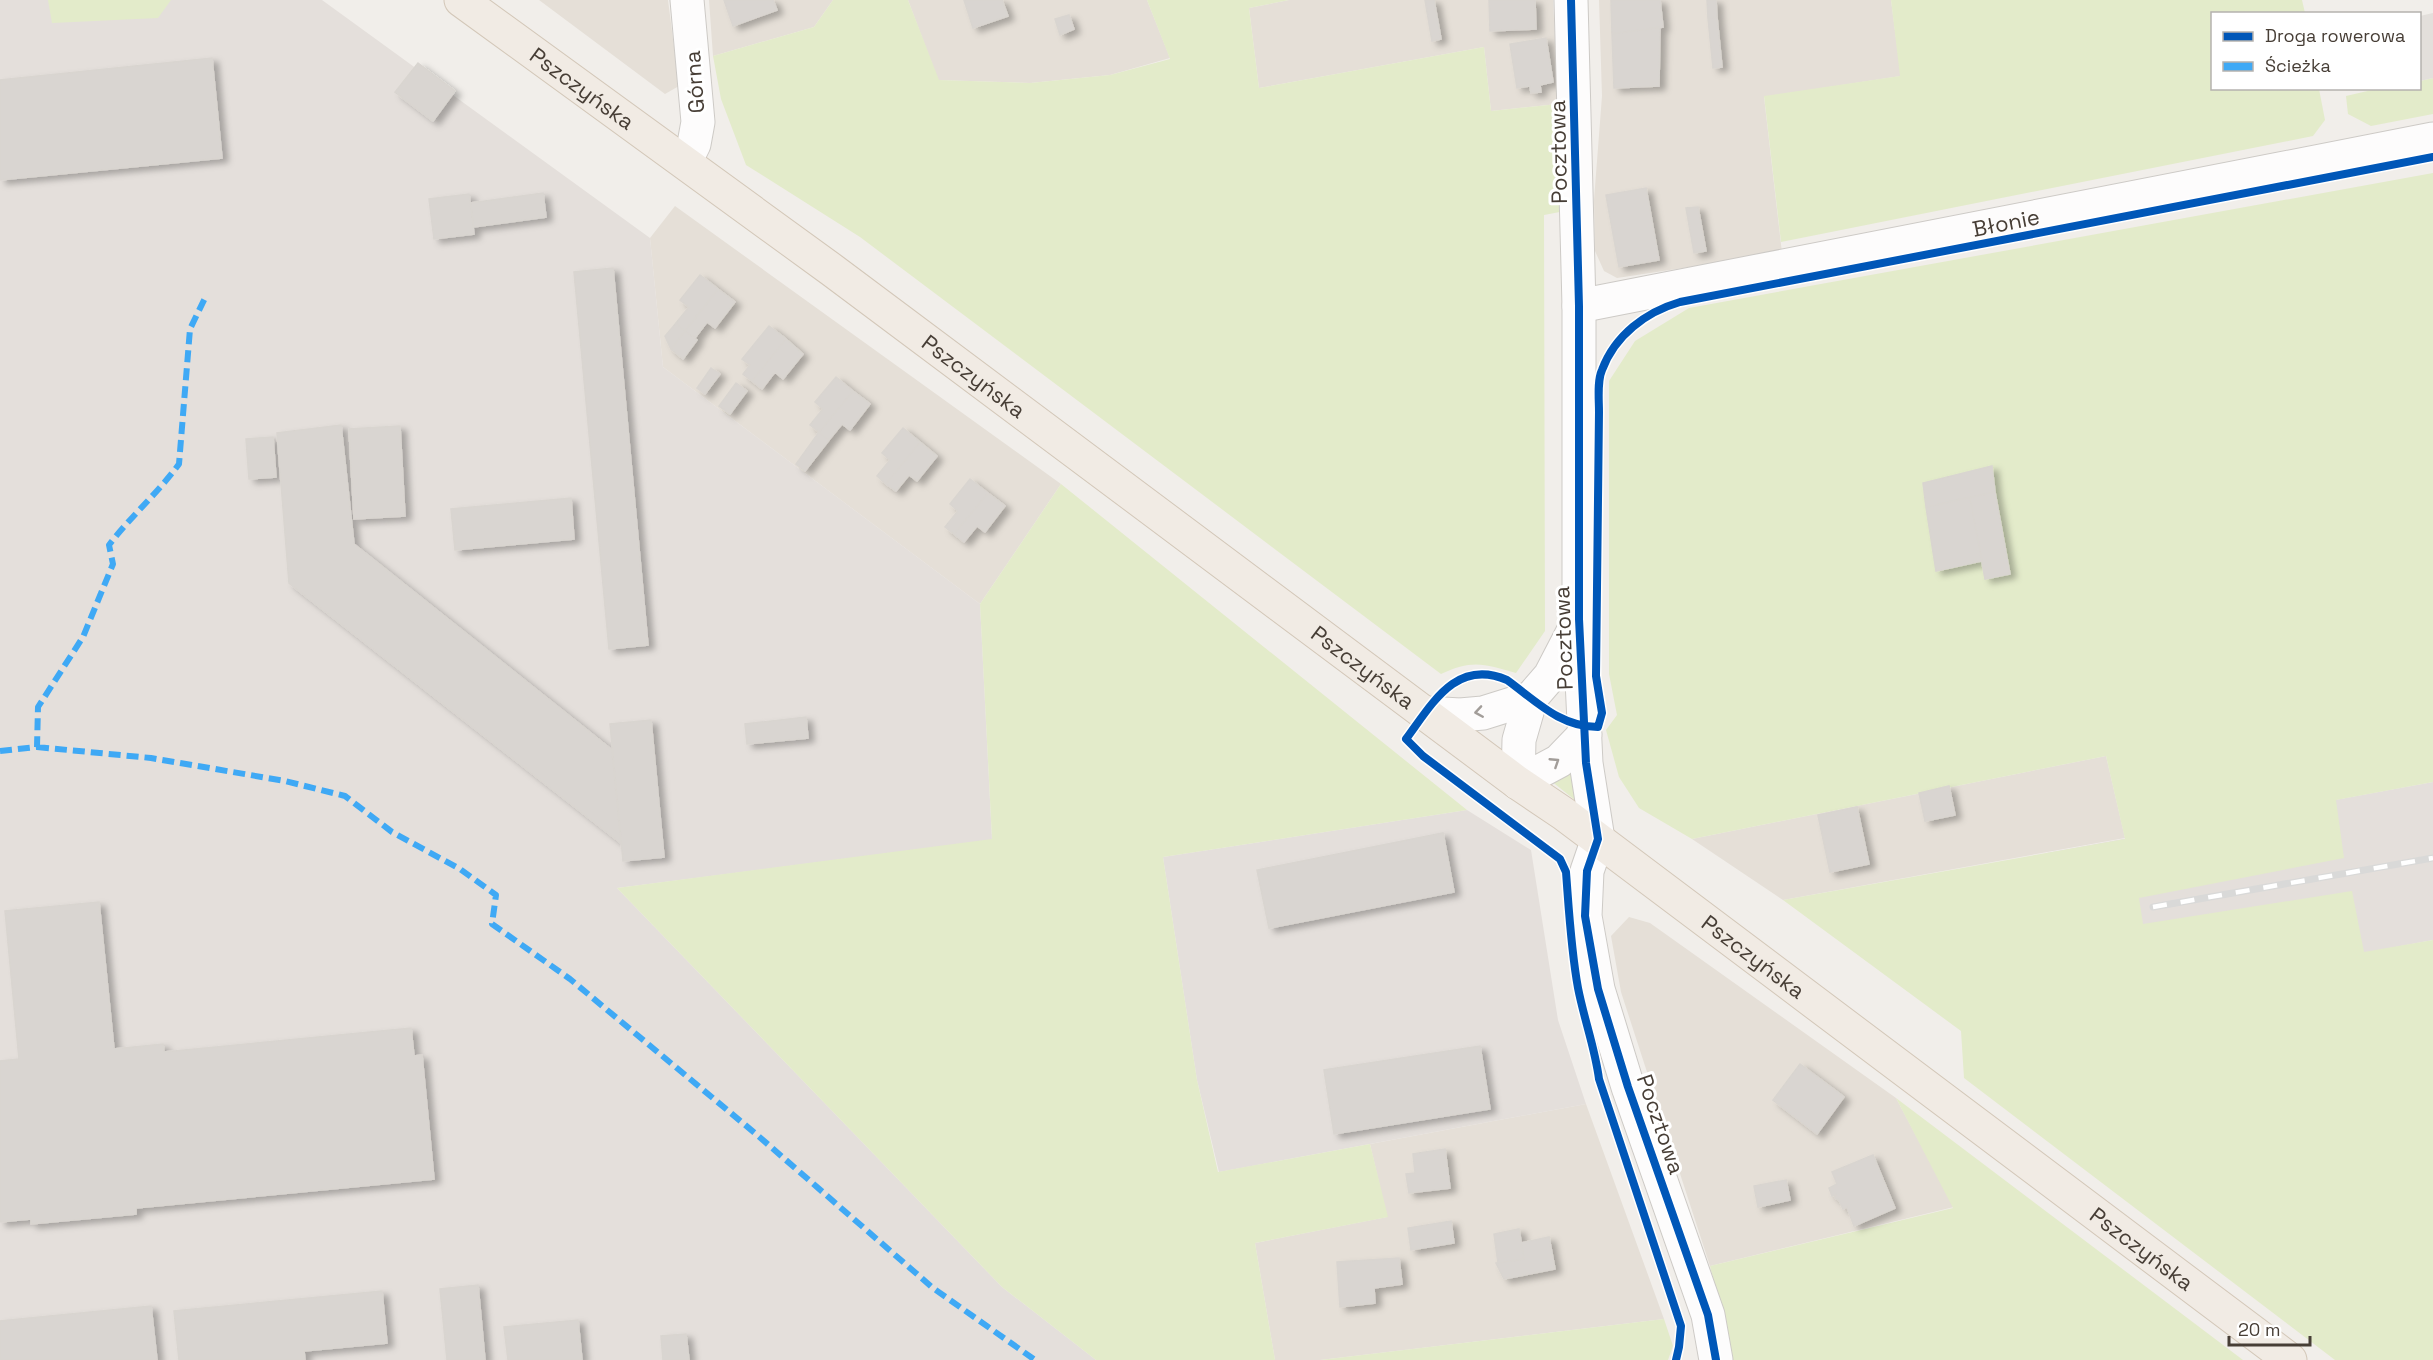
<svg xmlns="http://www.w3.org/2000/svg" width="2433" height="1360" viewBox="0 0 2433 1360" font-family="'Space Grotesk',sans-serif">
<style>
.residential{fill:#e5dfd7}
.industrial{fill:#e4dfdb}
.green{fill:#e3ebca}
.parking{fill:#e3dfdb}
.building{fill:#d9d5d1;stroke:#d9d5d0;stroke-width:1.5;filter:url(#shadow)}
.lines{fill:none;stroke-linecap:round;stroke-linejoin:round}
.minor-casing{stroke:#cdcac6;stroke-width:35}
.major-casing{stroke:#d3c7b8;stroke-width:35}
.minor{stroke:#fdfcfc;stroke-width:33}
.major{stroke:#f1ebe4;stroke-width:33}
.rail-casing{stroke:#d9d9d8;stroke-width:7}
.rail{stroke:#fff;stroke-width:4.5;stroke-dasharray:14;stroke-linecap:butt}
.quiet{stroke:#3fa9f5;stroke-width:6;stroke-dasharray:12 6;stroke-linecap:butt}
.cycleway-casing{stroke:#fff;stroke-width:11}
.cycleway{stroke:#0057b8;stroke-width:8}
.oneway{stroke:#a29d99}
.labels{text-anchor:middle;stroke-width:6;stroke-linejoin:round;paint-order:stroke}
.street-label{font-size:22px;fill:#473e36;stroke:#fff}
</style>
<defs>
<filter id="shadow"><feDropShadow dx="6" dy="4" stdDeviation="3" flood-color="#0004"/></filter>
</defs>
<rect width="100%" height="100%" fill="#f1eeea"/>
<path class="residential" d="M 539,0 L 668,0 L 679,86 L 665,94 Z
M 709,0 L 833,0 L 814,27 L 713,56 Z
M 908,0 L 1147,0 L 1170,58 L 1110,75 L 1030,83 L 938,80 Z
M 1289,0 L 1553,0 L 1558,104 L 1491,111 L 1484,47 L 1259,88 L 1249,8 Z
M 1599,0 L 1891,0 L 1901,76 L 1764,97 L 1782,253 L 1617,278 L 1604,271 L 1595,251 L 1594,200 L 1602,96 Z
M 675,206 L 1061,484 L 980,604 L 663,367 L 650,238 Z
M 2106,756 L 2125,838 L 1783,900 L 1692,839 Z
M 1629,917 L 1650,923 L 1896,1098 L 1954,1207 L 1710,1266 L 1621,992 L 1611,936 Z
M 1586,1104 L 1664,1319 L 1320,1360 L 1275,1360 L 1255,1243 L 1387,1217 L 1370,1144 Z"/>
<path class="industrial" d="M 0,0 L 322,0 L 650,238 L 663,367 L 980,604 L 992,840 L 617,888 L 1002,1287 L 1096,1360 L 0,1360 Z
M 2433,782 L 2433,940 L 2074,1007 L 2047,853 Z
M 1467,810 L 1531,850 L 1558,1020 L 1586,1104 L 1219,1172 L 1197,1080 L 1163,857 Z"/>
<path class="green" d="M 48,0 L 171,0 L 158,18 L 52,23 Z
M 833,0 L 908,0 L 939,80 L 1030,83 L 1110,75 L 1170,59 L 1147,0 L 1289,0 L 1249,8 L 1259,88 L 1484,47 L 1491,111 L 1558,104 L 1565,211 L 1544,215 L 1545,631 L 1516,673 C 1485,664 1472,659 1441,674 L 860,237 L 746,165 L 721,99 L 713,56 L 814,27 Z
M 1891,0 L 2302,0 L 2305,13 L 2212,14 L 2212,88 L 2319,89 L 2325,120 L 2313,136 L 1781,242 L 1764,96 L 1900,76 Z
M 2433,78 L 2433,114 L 2371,126 L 2348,114 L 2346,96 L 2376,89 L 2420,88 L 2420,81 Z
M 2433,173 L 2433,782 L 2336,800 L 2344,858 L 2139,898 L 2143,924 L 2352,891 L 2364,952 L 2433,940 L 2433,1360 L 2335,1360 L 1964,1078 L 1961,1031 L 1783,900 L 2125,839 L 2106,756 L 1692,839 L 1639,808 L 1619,777 L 1606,730 L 1617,715 L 1609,674 L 1609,381 L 1635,341 L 1689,308 Z
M 1061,484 L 1467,810 L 1163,857 L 1197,1080 L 1218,1172 L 1370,1144 L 1388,1217 L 1255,1243 L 1275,1360 L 1096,1360 L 1002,1287 L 617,888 L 992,839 L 980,604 Z
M 1574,763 L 1581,805 L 1550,780 Z
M 1896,1098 L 2243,1360 L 1733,1360 L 1710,1266 L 1953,1208 Z
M 1664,1319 L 1673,1346 L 1668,1360 L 1320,1360 Z"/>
<path class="parking" d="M 2433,13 L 2433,78 L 2420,81 L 2420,16 Z"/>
<path class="building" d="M 724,0 L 773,0 L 777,10 L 733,26 Z
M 964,0 L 1002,0 L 1008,16 L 973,28 Z
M 1425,0 L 1434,0 L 1441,39 L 1432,41 Z
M 1489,0 L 1535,0 L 1536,29 L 1490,31 Z
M 1611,0 L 1660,0 L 1663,27 L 1612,34 Z
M 1707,0 L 1716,0 L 1717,17 L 1708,18 Z
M 1069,15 L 1074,29 L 1060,35 L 1055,19 Z
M 1717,17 L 1722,67 L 1713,68 L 1708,18 Z
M 1660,27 L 1659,86 L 1614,88 L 1612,34 Z
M 1546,38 L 1553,82 L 1540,85 L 1541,92 L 1531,93 L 1530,86 L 1517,88 L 1510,44 Z
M 212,58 L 222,158 L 0,180 L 0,80 Z
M 418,63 L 455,91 L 433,121 L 395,92 Z
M 1646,188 L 1659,260 L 1619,267 L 1606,195 Z
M 543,193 L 546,217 L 474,227 L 471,203 Z
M 469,194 L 474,234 L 434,239 L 429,199 Z
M 1698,207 L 1706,251 L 1694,253 L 1686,208 Z
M 613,268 L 648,645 L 609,649 L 574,272 Z
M 700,275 L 718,289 L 685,331 L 676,323 L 689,307 L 680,300 Z
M 718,289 L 735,302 L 715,328 L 707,322 L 695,338 L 685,331 Z
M 676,323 L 685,331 L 671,349 L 665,336 Z
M 769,326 L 786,339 L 752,381 L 743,374 L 750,365 L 742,359 Z
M 685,331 L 697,340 L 683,359 L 671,349 Z
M 786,339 L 803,354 L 783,379 L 775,372 L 762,389 L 752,381 Z
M 711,368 L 720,374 L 705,394 L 697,388 Z
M 836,377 L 853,391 L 819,432 L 810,425 L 823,409 L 815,402 Z
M 736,383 L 747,391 L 730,414 L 719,406 Z
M 853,391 L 870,404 L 850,430 L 842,424 L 829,440 L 819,432 Z
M 341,425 L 354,544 L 612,750 L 621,843 L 289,583 L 277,433 Z
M 400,426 L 405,516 L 354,519 L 349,429 Z
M 903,428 L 920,442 L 886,484 L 877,476 L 890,460 L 882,453 Z
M 819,432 L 829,440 L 805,471 L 796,464 Z
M 273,437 L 276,477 L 249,479 L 246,439 Z
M 920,442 L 937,456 L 917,481 L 909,475 L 896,491 L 886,484 Z
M 1992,466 L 1995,492 L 1926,507 L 1923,483 Z
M 970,479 L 988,493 L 954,534 L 945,527 L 958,511 L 950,504 Z
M 1995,492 L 2010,574 L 1985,579 L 1970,497 Z
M 988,493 L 1005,506 L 985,532 L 977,526 L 964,542 L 954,534 Z
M 1970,497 L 1982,561 L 1936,571 L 1926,507 Z
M 571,498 L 574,539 L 455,550 L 451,509 Z
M 806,717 L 808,738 L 747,744 L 745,724 Z
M 651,720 L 664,857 L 623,861 L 610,724 Z
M 1949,786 L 1955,815 L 1925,821 L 1919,793 Z
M 1857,807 L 1869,864 L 1830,872 L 1818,815 Z
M 1443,833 L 1454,892 L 1269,928 L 1257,870 Z
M 99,902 L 114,1049 L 163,1044 L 164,1052 L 411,1028 L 414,1056 L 422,1055 L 434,1179 L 136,1208 L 136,1214 L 31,1224 L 31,1219 L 0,1222 L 0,1061 L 19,1059 L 5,911 Z
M 1480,1046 L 1490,1109 L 1334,1134 L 1324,1070 Z
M 1800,1064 L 1844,1097 L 1817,1134 L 1773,1100 Z
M 1445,1149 L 1450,1188 L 1409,1193 L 1406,1174 L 1415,1173 L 1413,1154 Z
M 1873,1155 L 1895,1208 L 1854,1226 L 1847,1207 L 1843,1209 L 1839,1200 L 1835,1198 L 1836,1194 L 1832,1196 L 1829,1188 L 1837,1184 L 1832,1172 Z
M 1786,1180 L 1790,1200 L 1758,1207 L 1754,1186 Z
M 1451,1221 L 1454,1243 L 1411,1250 L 1408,1228 Z
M 1519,1229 L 1524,1259 L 1498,1263 L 1494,1234 Z
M 1549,1237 L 1555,1269 L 1504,1279 L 1496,1263 L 1524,1259 L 1521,1243 Z
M 1399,1258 L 1402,1284 L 1374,1288 L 1375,1303 L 1340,1307 L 1337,1262 Z
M 478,1285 L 485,1360 L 447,1360 L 440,1289 Z
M 382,1291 L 387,1343 L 304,1351 L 305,1360 L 179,1360 L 174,1311 Z
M 151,1306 L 157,1360 L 0,1360 L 0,1321 Z
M 578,1320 L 582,1360 L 508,1360 L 504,1327 Z
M 686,1334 L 689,1360 L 663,1360 L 661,1336 Z"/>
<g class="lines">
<defs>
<g id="minor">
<path d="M 1571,0 L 1579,306 L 1579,619 L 1586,763 L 1598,839 L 1587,871 L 1585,916 L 1598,989 L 1628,1087 L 1708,1315 L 1716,1360"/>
<path d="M 685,162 L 694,144 L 698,122 L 687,0"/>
<path id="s1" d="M 1579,306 L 2433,139"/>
<path d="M 1579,620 L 1550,676 L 1531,698 L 1519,740 L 1518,783 L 1559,761 L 1585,734"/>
<path d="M 1426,713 L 1460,715 L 1483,713 L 1531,698"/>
</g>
<g id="major">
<path id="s2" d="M 461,0 L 832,270 L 1518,783 L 1564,814 L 2290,1360"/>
</g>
</defs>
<use href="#minor" class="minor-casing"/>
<use href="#major" class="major-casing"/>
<use href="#minor" class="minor"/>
<use href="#major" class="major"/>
<defs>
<path id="rail" d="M 2153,907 L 2433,858"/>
</defs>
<use href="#rail" class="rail-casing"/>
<use href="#rail" class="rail"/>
<path class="quiet" d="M 37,747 L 151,758 L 285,781 L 345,796 L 392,832 L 460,869 L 496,895 L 492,924 L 570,979 L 756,1134 L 933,1288 L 1035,1360
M 0,751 L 37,747 L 38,707 L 83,637 L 113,564 L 109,545 C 131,516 158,493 179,464 L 190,329 L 205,298"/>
<defs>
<path id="cycleway" d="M 1571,0 L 1579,306 L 1579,619 L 1586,763 L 1598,839 L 1587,871 L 1585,916 L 1598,989 L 1628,1087 L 1708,1315 L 1716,1360
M 1676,1360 L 1679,1347 L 1681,1326 L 1599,1079 C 1595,1048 1584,1019 1578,988 C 1571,950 1569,911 1566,872 L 1560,859 L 1423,756 L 1406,739 C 1432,704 1456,658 1507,680 C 1536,701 1560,727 1598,727 L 1602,713 L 1596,676 L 1599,412 C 1599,399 1597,381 1602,370 C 1615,335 1646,312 1680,302 L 2433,157"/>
</defs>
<use href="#cycleway" class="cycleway-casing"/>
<use href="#cycleway" class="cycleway"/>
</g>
<defs><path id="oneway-chevron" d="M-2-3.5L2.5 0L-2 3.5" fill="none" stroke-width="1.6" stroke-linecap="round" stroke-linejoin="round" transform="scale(1.5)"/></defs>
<g class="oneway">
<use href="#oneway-chevron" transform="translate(1479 712) rotate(171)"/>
<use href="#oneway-chevron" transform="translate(1555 762) rotate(-33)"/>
</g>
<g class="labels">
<g class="street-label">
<text transform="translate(694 82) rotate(-94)" y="8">Górna</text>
<text dy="8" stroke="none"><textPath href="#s2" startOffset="150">Pszczyńska</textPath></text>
<text transform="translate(1558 152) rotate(-91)" y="8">Pocztowa</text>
<text dy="8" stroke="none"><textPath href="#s1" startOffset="435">Błonie</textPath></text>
<text dy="8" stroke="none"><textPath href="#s2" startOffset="636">Pszczyńska</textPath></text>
<text transform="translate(1563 638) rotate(-92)" y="8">Pocztowa</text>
<text dy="8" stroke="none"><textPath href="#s2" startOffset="1122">Pszczyńska</textPath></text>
<text dy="8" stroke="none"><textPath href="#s2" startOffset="1608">Pszczyńska</textPath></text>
<text transform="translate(1661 1124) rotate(71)" y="8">Pocztowa</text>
<text dy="8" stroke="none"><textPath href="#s2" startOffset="2094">Pszczyńska</textPath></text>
</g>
</g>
<rect x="2211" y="12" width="210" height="78" fill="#ffffff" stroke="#b5b2af" stroke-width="1.5"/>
<rect x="2223" y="32" width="30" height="9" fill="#0057b8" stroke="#b5b2af" stroke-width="1.5"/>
<text x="2265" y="42" font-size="18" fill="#473e36">Droga rowerowa</text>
<rect x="2223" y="62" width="30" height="9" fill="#3fa9f5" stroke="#b5b2af" stroke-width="1.5"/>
<text x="2265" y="72" font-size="18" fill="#473e36">Ścieżka</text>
<path d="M2229 1336v9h81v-9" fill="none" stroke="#473e36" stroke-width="3"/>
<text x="2238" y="1336" font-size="18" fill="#473e36" stroke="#ffffff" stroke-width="4.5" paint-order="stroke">20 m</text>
</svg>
